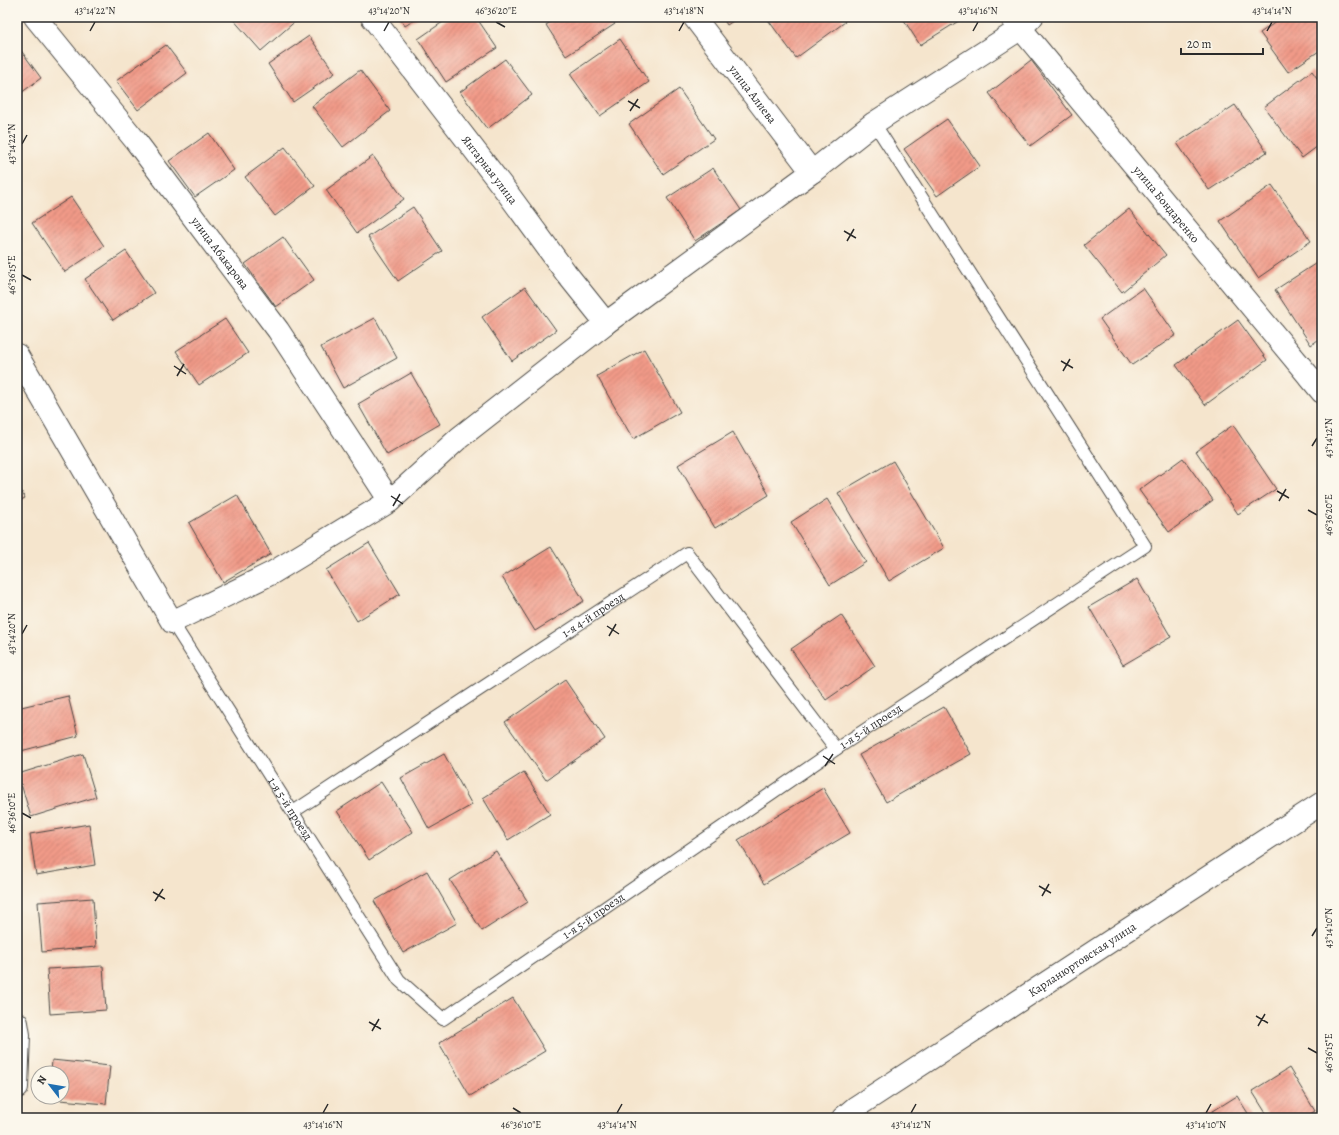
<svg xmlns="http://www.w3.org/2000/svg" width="1339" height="1135" viewBox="0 0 1339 1135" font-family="Alegreya,serif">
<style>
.building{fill:url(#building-hatch)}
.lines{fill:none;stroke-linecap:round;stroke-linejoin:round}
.service-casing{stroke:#494743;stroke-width:14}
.minor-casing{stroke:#494743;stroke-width:24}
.service{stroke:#fff;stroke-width:12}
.minor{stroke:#fff;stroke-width:22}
.ticks{fill:none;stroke:#2b2b2b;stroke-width:1.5}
.labels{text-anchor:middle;stroke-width:3.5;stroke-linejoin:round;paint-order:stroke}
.street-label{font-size:12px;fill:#2b2b2b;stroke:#fbf7ec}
.neatline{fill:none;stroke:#2b2b2b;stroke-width:1.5}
.ticks-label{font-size:10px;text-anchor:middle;fill:#2b2b2b}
</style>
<defs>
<pattern id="building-hatch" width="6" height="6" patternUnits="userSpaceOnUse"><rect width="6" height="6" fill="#f19a88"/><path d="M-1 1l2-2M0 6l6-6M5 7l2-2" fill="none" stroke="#c37e6f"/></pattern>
</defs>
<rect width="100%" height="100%" fill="#fbf7ec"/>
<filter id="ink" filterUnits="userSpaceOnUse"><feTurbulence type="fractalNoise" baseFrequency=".025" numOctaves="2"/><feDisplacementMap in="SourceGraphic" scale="8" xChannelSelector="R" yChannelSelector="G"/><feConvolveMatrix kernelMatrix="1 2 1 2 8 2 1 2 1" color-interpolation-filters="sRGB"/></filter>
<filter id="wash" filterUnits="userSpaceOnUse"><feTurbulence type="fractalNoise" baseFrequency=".012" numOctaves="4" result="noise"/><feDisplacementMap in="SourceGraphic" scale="16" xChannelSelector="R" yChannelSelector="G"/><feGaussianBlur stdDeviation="0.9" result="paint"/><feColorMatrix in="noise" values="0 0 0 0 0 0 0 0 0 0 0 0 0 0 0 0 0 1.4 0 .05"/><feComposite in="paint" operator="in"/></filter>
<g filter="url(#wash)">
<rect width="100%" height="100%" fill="#f5e5cd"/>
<g id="blocks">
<path class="building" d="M 231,17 L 298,17 L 299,18 L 261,51 Z
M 399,17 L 419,17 L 405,26 Z
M 450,17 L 476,17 L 497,48 L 446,82 L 418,39 Z
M 558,17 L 610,17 L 615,24 L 566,56 L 546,25 Z
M 722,17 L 739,17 L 727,25 Z
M 766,17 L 841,17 L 845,22 L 796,58 Z
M 902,17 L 965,17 L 920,45 Z
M 1283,17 L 1322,17 L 1322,49 L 1288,72 L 1260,33 Z
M 309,36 L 335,73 L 293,102 L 268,64 Z
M 620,39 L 649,82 L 600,116 L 570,74 Z
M 17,45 L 41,78 L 17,96 Z
M 166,45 L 187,73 L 138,110 L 116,81 Z
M 505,59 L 532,95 L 487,129 L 460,92 Z
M 1031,60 L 1072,115 L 1030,146 L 989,93 Z
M 360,70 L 390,111 L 343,147 L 312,106 Z
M 1312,71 L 1322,85 L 1322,143 L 1302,158 L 1264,107 Z
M 679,89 L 714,139 L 663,174 L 629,124 Z
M 1235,105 L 1267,152 L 1209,190 L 1177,143 Z
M 947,119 L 980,166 L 937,196 L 904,149 Z
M 209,133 L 234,170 L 195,197 L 169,161 Z
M 285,147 L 315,186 L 275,216 L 245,177 Z
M 373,156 L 404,199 L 357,233 L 326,190 Z
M 713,168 L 741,210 L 695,241 L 667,198 Z
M 1272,185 L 1311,241 L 1258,278 L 1220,221 Z
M 71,197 L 104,246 L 65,272 L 32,223 Z
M 413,207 L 442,251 L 398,281 L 368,237 Z
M 1129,209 L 1166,255 L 1122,292 L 1084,245 Z
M 283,237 L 314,280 L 276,307 L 245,264 Z
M 126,251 L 154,293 L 113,320 L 85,279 Z
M 1321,260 L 1322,337 L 1311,345 L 1275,290 Z
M 525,287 L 556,330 L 512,361 L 482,317 Z
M 1143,288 L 1176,335 L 1132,365 L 1100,319 Z
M 375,318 L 397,358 L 343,388 L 321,347 Z
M 225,319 L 248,353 L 199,385 L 176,351 Z
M 1238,320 L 1267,360 L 1205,405 L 1176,365 Z
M 644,349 L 680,412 L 633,439 L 597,376 Z
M 411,373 L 440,424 L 387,455 L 358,404 Z
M 1233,425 L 1276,489 L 1238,514 L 1196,451 Z
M 733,432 L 769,495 L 715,528 L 678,465 Z
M 1183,458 L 1213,500 L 1169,532 L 1139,490 Z
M 893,461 L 944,548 L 889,581 L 838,493 Z
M 17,483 L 25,498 L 17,502 Z
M 237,495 L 271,554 L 223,582 L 189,523 Z
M 827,499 L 866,562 L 830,585 L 791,522 Z
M 369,543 L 400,594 L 357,621 L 326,570 Z
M 551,547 L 584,601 L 535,631 L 502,577 Z
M 1137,579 L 1171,637 L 1123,665 L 1089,607 Z
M 841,615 L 875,666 L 826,700 L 791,649 Z
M 565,680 L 605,739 L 546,780 L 505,722 Z
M 68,696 L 78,736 L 17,752 L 17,708 Z
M 944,707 L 971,754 L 886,802 L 859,755 Z
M 83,754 L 96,797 L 31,817 L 18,774 Z
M 444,754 L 472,805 L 429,829 L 401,778 Z
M 524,772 L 550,814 L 508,840 L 483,798 Z
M 381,782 L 413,832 L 369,860 L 337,811 Z
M 823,788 L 850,833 L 764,884 L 738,840 Z
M 89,824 L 95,865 L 36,875 L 30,834 Z
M 496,851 L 528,902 L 482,931 L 450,880 Z
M 427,871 L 457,923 L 403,953 L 374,901 Z
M 93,898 L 96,947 L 42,952 L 38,902 Z
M 103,966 L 106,1010 L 50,1014 L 47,969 Z
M 513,998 L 545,1051 L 470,1096 L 439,1043 Z
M 52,1060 L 110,1066 L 106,1104 L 48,1099 L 48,1097 L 62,1097 L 62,1073 L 51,1073 Z
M 1289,1068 L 1315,1111 L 1304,1118 L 1269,1118 L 1252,1091 Z
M 1237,1096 L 1251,1118 L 1202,1118 Z"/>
</g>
</g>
<g filter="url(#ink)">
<use href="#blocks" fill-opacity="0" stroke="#494743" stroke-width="1"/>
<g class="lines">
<defs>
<g id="service">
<path id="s1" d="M 172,622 L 399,980 L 443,1019 L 836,749 L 1145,546 L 874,123"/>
<path id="s2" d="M 293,812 L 687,553 L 836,749"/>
</g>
<g id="minor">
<path id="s3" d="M 35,17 L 135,140 L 278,330 L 390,501"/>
<path id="s4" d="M 372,17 L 506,191 L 566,273 L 606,323"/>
<path id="s5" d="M 694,17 L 812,172"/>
<path id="s6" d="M 1012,18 L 1322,392"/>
<path d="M 17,355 L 172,622 L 272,573 L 390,501 L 459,438 L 606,323 L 812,172 L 874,123 L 1020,29 L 1032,17"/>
<path d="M 17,1023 L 19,1035 L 17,1087"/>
<path id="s7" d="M 843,1118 L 856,1107 L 1322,803"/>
</g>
</defs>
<use href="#service" class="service-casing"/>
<use href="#minor" class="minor-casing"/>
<use href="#service" class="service"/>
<use href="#minor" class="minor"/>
</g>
</g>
<path class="ticks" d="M 496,22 L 505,27M 90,31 L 95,22M 384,31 L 389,22M 679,31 L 684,22M 973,31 L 978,22M 1267,31 L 1272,22M 628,101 L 640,108M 630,111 L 638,99M 22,144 L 27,135M 844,231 L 856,238M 847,241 L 854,229M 22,275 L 31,280M 1061,361 L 1073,368M 174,366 L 186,374M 1063,371 L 1070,359M 177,376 L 184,364M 1312,446 L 1317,438M 1277,491 L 1289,498M 391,496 L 403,504M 1279,501 L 1286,489M 393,506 L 400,494M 1308,510 L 1317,515M 607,626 L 619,634M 22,634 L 27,625M 609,636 L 616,624M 823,756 L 835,764M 825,766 L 833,754M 22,813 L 31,818M 1039,886 L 1051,893M 153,892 L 165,899M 1042,896 L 1049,884M 155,901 L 163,889M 1312,936 L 1317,928M 1256,1016 L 1268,1023M 369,1022 L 381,1029M 1258,1026 L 1265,1014M 372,1031 L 379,1019M 1308,1048 L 1317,1053M 513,1108 L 521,1113M 323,1113 L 328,1104M 617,1113 L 622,1104M 911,1113 L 916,1104M 1206,1113 L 1211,1104"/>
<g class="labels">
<g class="street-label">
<text dy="4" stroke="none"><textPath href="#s5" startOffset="97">улица Алиева</textPath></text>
<text dy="4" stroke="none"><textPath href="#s4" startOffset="193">Янтарная улица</textPath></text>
<text dy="4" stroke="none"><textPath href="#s6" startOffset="242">улица Бондаренко</textPath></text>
<text dy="4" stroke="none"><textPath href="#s3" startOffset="300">улица Абакарова</textPath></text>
<text dy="4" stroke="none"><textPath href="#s2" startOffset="359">1-я 4-й проезд</textPath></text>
<text dy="4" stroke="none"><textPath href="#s1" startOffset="1001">1-я 5-й проезд</textPath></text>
<text dy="4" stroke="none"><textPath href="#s1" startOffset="221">1-я 5-й проезд</textPath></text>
<text dy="4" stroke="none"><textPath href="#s1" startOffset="665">1-я 5-й проезд</textPath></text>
<text dy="4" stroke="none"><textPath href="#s7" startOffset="287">Карланюртовская улица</textPath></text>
</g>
</g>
<rect width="1339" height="1135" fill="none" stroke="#fbf7ec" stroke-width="44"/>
<g transform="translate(50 1085) rotate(301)"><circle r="19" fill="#fbf7ec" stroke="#a8a59f"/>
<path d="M0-3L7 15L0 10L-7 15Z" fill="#1f6fb2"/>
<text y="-6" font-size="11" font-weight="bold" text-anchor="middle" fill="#2b2b2b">N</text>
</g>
<path d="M1181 48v6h82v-6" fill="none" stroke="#2b2b2b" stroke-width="2"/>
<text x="1187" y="48" font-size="12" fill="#2b2b2b" stroke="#fbf7ec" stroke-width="3" paint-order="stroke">20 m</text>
<rect x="22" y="22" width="1295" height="1091" class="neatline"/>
<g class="ticks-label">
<text x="95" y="14">43°14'22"N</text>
<text x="389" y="14">43°14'20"N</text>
<text x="496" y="14">46°36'20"E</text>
<text x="684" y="14">43°14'18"N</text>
<text x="978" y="14">43°14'16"N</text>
<text x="1272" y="14">43°14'14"N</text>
<text transform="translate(11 144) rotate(-90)" y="4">43°14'22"N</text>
<text transform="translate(11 275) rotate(-90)" y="4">46°36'15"E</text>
<text transform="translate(1328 438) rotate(-90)" y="4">43°14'12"N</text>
<text transform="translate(1328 515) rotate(-90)" y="4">46°36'20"E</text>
<text transform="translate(11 634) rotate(-90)" y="4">43°14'20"N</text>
<text transform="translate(11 813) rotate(-90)" y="4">46°36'10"E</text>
<text transform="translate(1328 928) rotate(-90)" y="4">43°14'10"N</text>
<text transform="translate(1328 1053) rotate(-90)" y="4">46°36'15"E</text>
<text x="323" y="1128">43°14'16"N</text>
<text x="521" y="1128">46°36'10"E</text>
<text x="617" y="1128">43°14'14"N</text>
<text x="911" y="1128">43°14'12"N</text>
<text x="1206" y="1128">43°14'10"N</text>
</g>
</svg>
